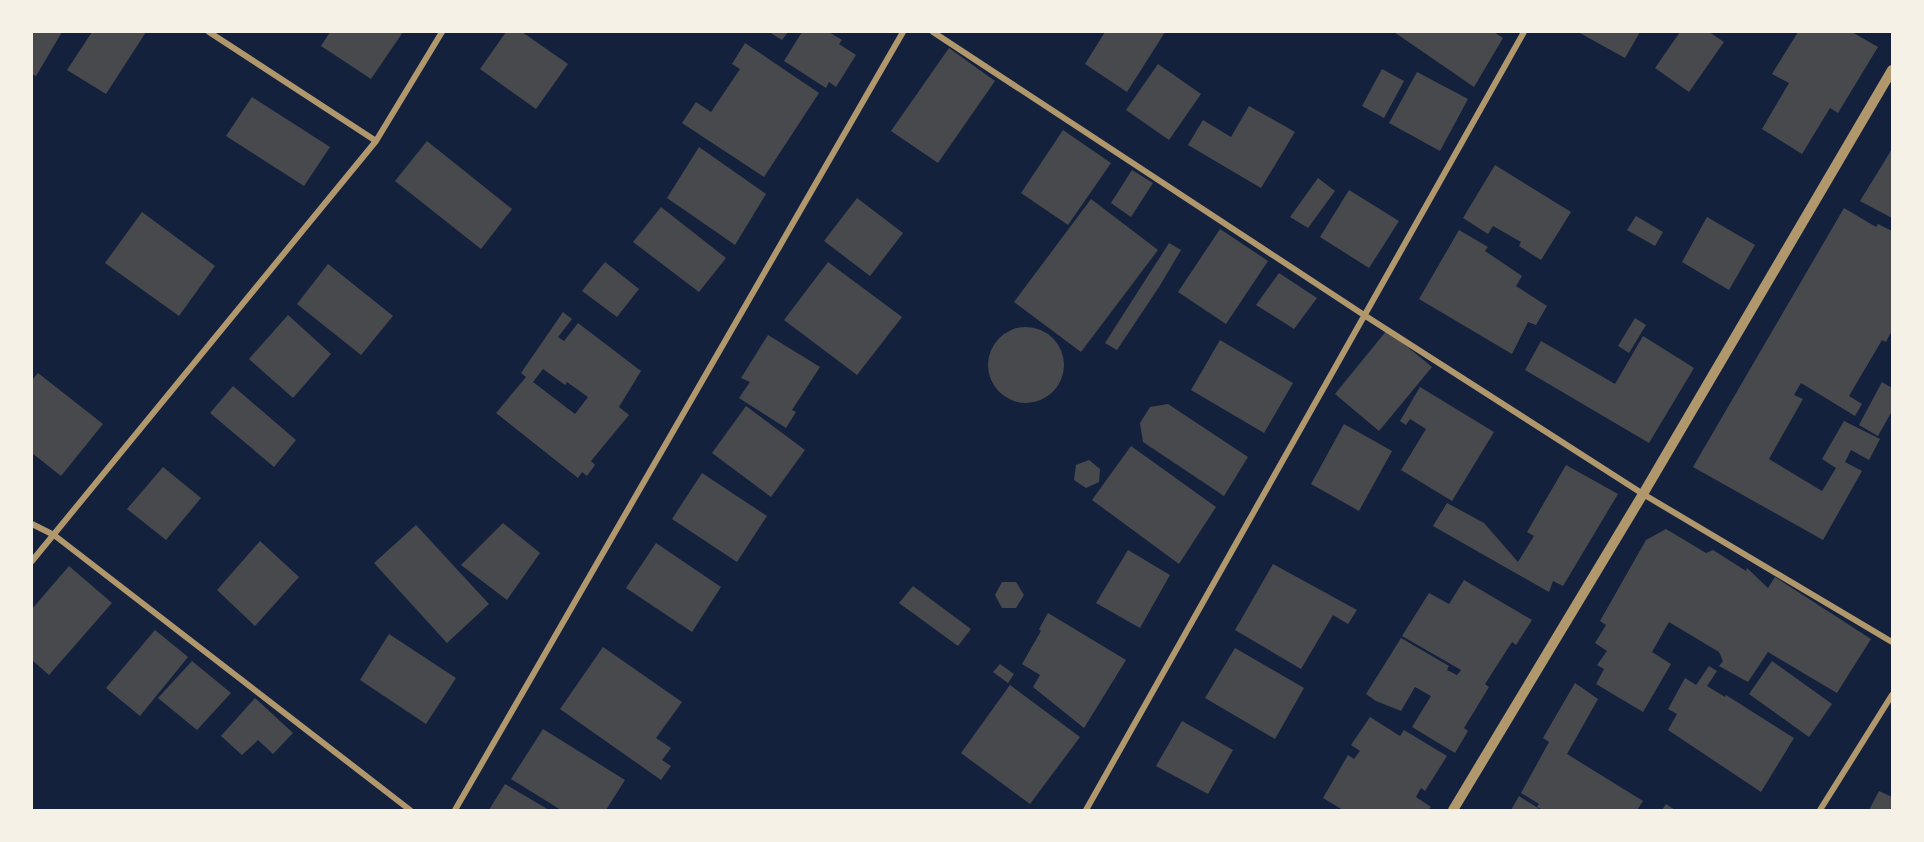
<svg xmlns="http://www.w3.org/2000/svg" width="1924" height="842" viewBox="0 0 1924 842" font-family="Quicksand,sans-serif">
<style>
.building{fill:#48494c;fill-rule:evenodd}
.lines{fill:none;stroke-linecap:round;stroke-linejoin:round}
.minor{stroke:#b1986c;stroke-width:6}
.tertiary{stroke:#b1986c;stroke-width:10}
</style>
<rect width="100%" height="100%" fill="#14213d"/>
<path class="building" d="M 32,32 L 62,32 L 36,76 L 32,74 Z
M 92,32 L 146,32 L 106,94 L 67,70 Z
M 330,32 L 403,32 L 371,79 L 321,46 Z
M 506,32 L 522,32 L 568,64 L 536,109 L 480,69 Z
M 769,32 L 788,32 L 782,40 Z
M 802,32 L 829,32 L 842,40 L 839,44 L 856,55 L 836,87 L 829,82 L 826,88 L 784,61 Z
M 1105,32 L 1165,32 L 1127,92 L 1085,64 Z
M 1394,32 L 1494,32 L 1503,38 L 1474,87 Z
M 1578,32 L 1640,32 L 1625,58 Z
M 1680,32 L 1709,32 L 1724,42 L 1689,92 L 1655,68 Z
M 1798,32 L 1852,32 L 1878,47 L 1838,113 L 1830,108 L 1802,154 L 1762,129 L 1789,83 L 1772,74 Z
M 745,43 L 819,93 L 764,177 L 682,123 L 696,102 L 711,112 L 740,69 L 732,64 Z
M 949,48 L 995,81 L 938,163 L 891,131 Z
M 1158,64 L 1201,94 L 1169,140 L 1126,110 Z
M 1382,69 L 1404,81 L 1384,118 L 1362,106 Z
M 1417,72 L 1468,99 L 1440,151 L 1389,123 Z
M 252,97 L 330,147 L 304,186 L 226,136 Z
M 1249,106 L 1295,132 L 1261,188 L 1188,145 L 1203,120 L 1231,137 Z
M 1063,130 L 1111,163 L 1068,225 L 1021,193 Z
M 427,141 L 512,209 L 481,249 L 395,181 Z
M 699,147 L 766,194 L 735,245 L 667,198 Z
M 1892,149 L 1892,218 L 1860,201 Z
M 1495,165 L 1571,212 L 1541,260 L 1519,246 L 1521,242 L 1493,226 L 1488,234 L 1463,218 Z
M 1132,170 L 1153,183 L 1131,217 L 1111,203 Z
M 1318,178 L 1335,191 L 1308,228 L 1290,217 Z
M 1349,190 L 1399,221 L 1369,268 L 1320,237 Z
M 857,198 L 903,233 L 870,276 L 824,241 Z
M 1091,199 L 1158,250 L 1081,352 L 1014,302 Z
M 661,207 L 726,258 L 699,292 L 633,242 Z
M 1844,208 L 1876,227 L 1878,224 L 1892,231 L 1892,330 L 1886,342 L 1882,340 L 1849,396 L 1862,404 L 1855,416 L 1801,383 L 1794,395 L 1803,399 L 1769,459 L 1822,491 L 1836,468 L 1822,459 L 1844,421 L 1880,439 L 1869,460 L 1851,450 L 1845,462 L 1862,471 L 1823,540 L 1693,467 Z
M 142,212 L 215,266 L 179,316 L 105,263 Z
M 1636,216 L 1663,232 L 1655,246 L 1627,230 Z
M 1707,217 L 1755,245 L 1729,290 L 1682,262 Z
M 1220,229 L 1268,261 L 1226,324 L 1178,292 Z
M 1459,230 L 1488,247 L 1485,251 L 1522,276 L 1516,286 L 1547,306 L 1536,325 L 1528,322 L 1512,354 L 1419,299 Z
M 1169,243 L 1181,250 L 1159,287 L 1117,350 L 1105,343 Z
M 605,262 L 639,289 L 617,317 L 582,291 Z
M 828,262 L 902,317 L 857,375 L 784,320 Z
M 328,264 L 393,316 L 361,355 L 297,304 Z
M 1279,273 L 1317,298 L 1294,329 L 1256,305 Z
M 563,312 L 572,319 L 558,337 L 564,341 L 578,323 L 641,371 L 619,407 L 629,415 L 591,461 L 595,465 L 587,476 L 582,472 L 578,478 L 496,413 L 526,377 L 521,373 ZM 543,369 L 565,385 L 567,382 L 588,397 L 575,414 L 533,382 Z
M 288,315 L 331,354 L 293,398 L 249,359 Z
M 1635,318 L 1646,325 L 1629,353 L 1618,346 Z
M988 365a38 38 0 1 1 76 0a38 38 0 1 1-76 0Z
M 1387,330 L 1432,367 L 1379,431 L 1335,394 Z
M 768,335 L 820,367 L 792,410 L 796,412 L 786,428 L 739,398 L 750,382 L 741,378 Z
M 1643,336 L 1694,368 L 1649,443 L 1525,370 L 1541,341 L 1615,384 Z
M 1220,340 L 1293,383 L 1264,433 L 1191,390 Z
M 38,373 L 103,424 L 61,476 L 32,453 L 32,380 Z
M 1882,382 L 1892,388 L 1892,411 L 1878,436 L 1859,425 Z
M 233,386 L 296,440 L 274,467 L 210,413 Z
M 1420,387 L 1494,432 L 1452,501 L 1401,470 L 1426,429 L 1410,419 L 1406,425 L 1400,421 Z
M 1168,404 L 1248,457 L 1224,496 L 1143,442 L 1140,423 L 1150,407 Z
M 746,406 L 805,450 L 771,497 L 712,453 Z
M 1344,424 L 1392,451 L 1359,511 L 1311,484 Z
M 1131,446 L 1216,507 L 1179,564 L 1092,500 Z
M 1089,460 L 1100,469 L 1099,482 L 1086,488 L 1074,480 L 1076,465 Z
M 1566,465 L 1618,494 L 1563,586 L 1553,581 L 1549,592 L 1433,526 L 1447,503 L 1484,523 L 1518,562 L 1534,536 L 1527,532 Z
M 163,467 L 201,498 L 166,540 L 127,509 Z
M 702,473 L 767,516 L 737,562 L 672,519 Z
M 503,523 L 540,553 L 507,600 L 461,565 Z
M 416,525 L 489,604 L 447,643 L 374,563 Z
M 1666,529 L 1706,553 L 1713,550 L 1746,571 L 1747,568 L 1768,588 L 1775,577 L 1871,639 L 1837,693 L 1768,652 L 1748,682 L 1719,666 L 1723,661 L 1719,652 L 1669,622 L 1652,652 L 1671,664 L 1643,712 L 1596,684 L 1604,669 L 1597,665 L 1607,651 L 1595,643 L 1606,625 L 1600,621 L 1646,540 Z
M 260,541 L 299,577 L 255,626 L 217,590 Z
M 656,543 L 721,587 L 692,632 L 626,588 Z
M 1128,550 L 1170,575 L 1140,628 L 1096,603 Z
M 1273,564 L 1357,610 L 1348,624 L 1333,615 L 1301,669 L 1235,630 Z
M 69,566 L 112,603 L 49,675 L 32,660 L 32,609 Z
M 1464,580 L 1532,620 L 1516,645 L 1512,642 L 1485,684 L 1489,687 L 1464,728 L 1468,731 L 1455,753 L 1412,727 L 1431,696 L 1415,687 L 1401,711 L 1376,701 L 1366,694 L 1401,638 L 1449,666 L 1447,670 L 1457,675 L 1461,670 L 1402,636 L 1429,593 L 1449,604 Z
M 1002,582 L 1016,582 L 1024,595 L 1016,608 L 1002,608 L 995,595 Z
M 913,586 L 971,629 L 958,646 L 899,603 Z
M 1048,613 L 1126,660 L 1084,728 L 1033,687 L 1040,675 L 1022,664 L 1041,631 L 1039,629 Z
M 155,630 L 188,657 L 140,716 L 106,688 Z
M 389,634 L 456,678 L 426,724 L 360,680 Z
M 603,647 L 682,702 L 656,738 L 671,748 L 662,760 L 671,766 L 661,780 L 560,709 Z
M 1235,648 L 1304,688 L 1275,739 L 1205,698 Z
M 192,661 L 231,693 L 197,730 L 158,698 Z
M 1772,661 L 1832,704 L 1809,737 L 1749,694 Z
M 1000,664 L 1014,674 L 1008,683 L 993,672 Z
M 1709,666 L 1717,671 L 1707,686 L 1725,697 L 1726,695 L 1794,738 L 1761,792 L 1668,730 L 1677,714 L 1668,709 L 1685,678 L 1696,685 Z
M 1575,683 L 1598,699 L 1567,754 L 1643,801 L 1637,810 L 1543,810 L 1537,807 L 1539,804 L 1521,793 L 1549,742 L 1543,738 Z
M 1010,685 L 1080,737 L 1030,804 L 961,753 Z
M 255,698 L 293,733 L 273,754 L 258,740 L 242,755 L 221,736 Z
M 1370,717 L 1400,736 L 1404,730 L 1447,756 L 1425,791 L 1421,788 L 1416,797 L 1431,807 L 1428,810 L 1343,810 L 1323,798 L 1348,755 L 1354,759 L 1360,751 L 1351,745 Z
M 1182,721 L 1233,750 L 1208,794 L 1156,766 Z
M 543,729 L 625,780 L 606,810 L 561,810 L 511,779 Z
M 505,784 L 549,810 L 489,810 Z
M 1879,791 L 1892,797 L 1892,810 L 1869,810 Z
M 1519,796 L 1538,808 L 1541,810 L 1511,810 Z
M 1666,804 L 1675,810 L 1662,810 Z"/>
<g class="lines">
<path class="minor" d="M 209,32 L 376,141
M 933,32 L 1364,315 L 1643,494 L 1892,642
M 32,524 L 54,535 L 410,810
M 32,561 L 376,141 L 442,32
M 455,810 L 903,32
M 1086,810 L 1524,32
M 1820,810 L 1892,695"/>
<path class="tertiary" d="M 1453,810 L 1643,494 L 1892,70"/>
</g>
<rect width="1924" height="842" fill="none" stroke="#f6f1e7" stroke-width="66"/>
</svg>
